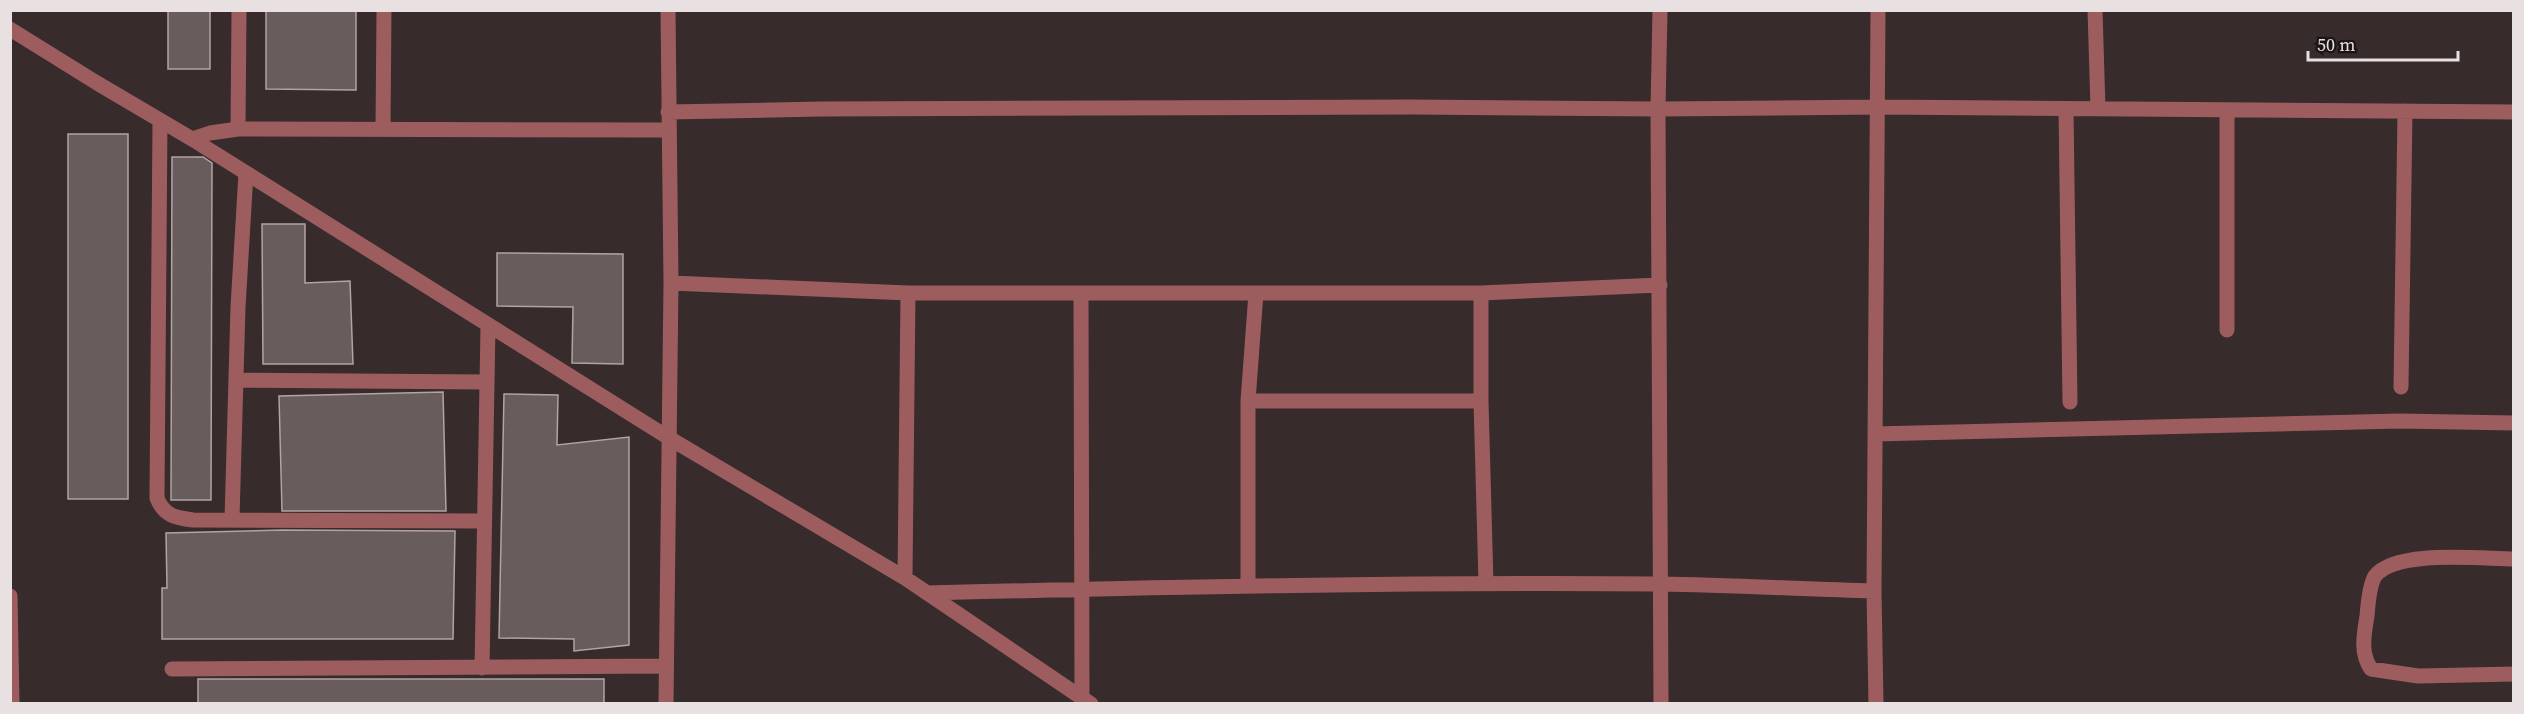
<svg xmlns="http://www.w3.org/2000/svg" width="2524" height="714" viewBox="0 0 2524 714" font-family="'Source Serif 4',serif">
<style>
.building{fill:#695c5c;stroke:#b3a4a4;stroke-width:1.5}
.lines{fill:none;stroke-linecap:round;stroke-linejoin:round}
.minor{stroke:#9d5d5e;stroke-width:15}
</style>
<rect width="100%" height="100%" fill="#372b2b"/>
<path class="building" d="M 168,10 L 210,10 L 210,69 L 168,69 Z
M 266,10 L 356,10 L 356,90 L 266,89 Z
M 68,134 L 128,134 L 128,499 L 68,499 Z
M 172,157 L 203,157 L 212,163 L 211,500 L 171,500 Z
M 262,224 L 305,224 L 305,283 L 350,281 L 353,364 L 263,364 Z
M 497,253 L 623,254 L 623,364 L 572,363 L 573,307 L 497,306 Z
M 443,392 L 446,511 L 282,511 L 279,396 Z
M 504,394 L 558,395 L 557,445 L 629,437 L 629,645 L 574,651 L 574,639 L 499,638 Z
M 283,530 L 455,531 L 453,639 L 162,639 L 162,588 L 167,588 L 166,533 Z
M 198,679 L 604,679 L 604,704 L 198,704 Z"/>
<g class="lines">
<path class="minor" d="M 1660,10 L 1658,109 L 1661,704
M 2095,10 L 2098,109
M 10,29 L 97,83 L 192,139 L 669,438 L 905,578 L 1091,704
M 2066,109 L 2070,402
M 2227,110 L 2227,330
M 668,112 L 822,109 L 1412,107 L 1658,109 L 1879,107 L 2514,112
M 160,121 L 157,498 C 164,516 176,518 193,520 L 483,521
M 383,128 L 384,10
M 238,129 L 239,10
M 192,139 L 210,133 L 238,129 L 668,130
M 671,283 L 908,293 L 1481,293 L 1481,401 L 1248,401 L 1248,585
M 1081,293 L 1082,697
M 1481,293 L 1660,285
M 236,380 L 486,382
M 2401,387 L 2405,111
M 1248,401 L 1256,293
M 1481,401 L 1486,583
M 1875,434 L 2400,421 L 2514,423
M 232,519 L 238,307 L 246,173
M 2514,559 C 2482,559 2396,549 2375,576 C 2369,586 2368,605 2367,616 C 2364,635 2360,653 2371,669 L 2418,676 L 2514,674
M 905,578 L 908,293
M 927,593 C 1171,587 1416,582 1660,584 C 1731,585 1803,589 1874,591
M 10,596 L 12,704
M 482,668 L 488,326
M 172,669 L 666,666
M 666,704 L 671,283 L 668,10
M 1876,704 L 1874,591 L 1878,10"/>
</g>
<rect width="2524" height="714" fill="none" stroke="#e9e1e1" stroke-width="24"/>
<path d="M2308 51v9h150v-9" fill="none" stroke="#e9e1e1" stroke-width="3"/>
<text x="2317" y="51" font-size="18" fill="#e9e1e1" stroke="#1b1515" stroke-width="4.5" paint-order="stroke">50 m</text>
</svg>
